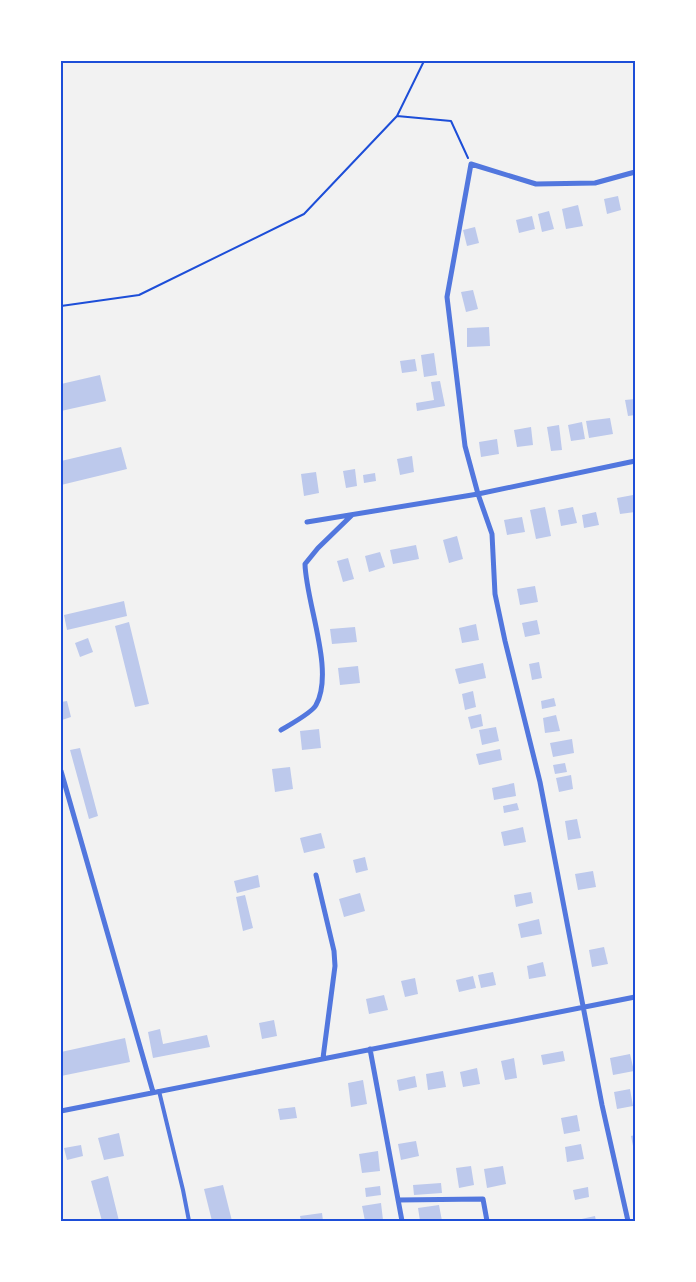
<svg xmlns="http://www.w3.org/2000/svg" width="696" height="1282" viewBox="0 0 696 1282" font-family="Arial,sans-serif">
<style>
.building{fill:#bdc9ec}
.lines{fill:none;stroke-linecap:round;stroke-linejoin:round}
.path{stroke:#1d4ed8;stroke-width:2}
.service{stroke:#5277de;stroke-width:4}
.minor{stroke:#5277de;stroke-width:5}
.neatline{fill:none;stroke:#1d4ed8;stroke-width:2}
</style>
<rect width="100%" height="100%" fill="#f2f2f2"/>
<path class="building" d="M 618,196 L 621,210 L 607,214 L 604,199 Z
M 578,205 L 583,226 L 566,229 L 562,209 Z
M 549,211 L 554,229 L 542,232 L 538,214 Z
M 532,216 L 535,229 L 519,233 L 516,220 Z
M 475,227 L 479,243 L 467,246 L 463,230 Z
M 473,290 L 478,309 L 466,312 L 461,292 Z
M 489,327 L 490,346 L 467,347 L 467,328 Z
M 434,353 L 437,375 L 424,377 L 421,355 Z
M 415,359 L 417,371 L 402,373 L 400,361 Z
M 100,375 L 106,401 L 61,411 L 61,384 Z
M 440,381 L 445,406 L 417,411 L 416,403 L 434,400 L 431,382 Z
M 635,399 L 635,415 L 628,416 L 625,400 Z
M 610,418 L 613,434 L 589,438 L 586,421 Z
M 582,422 L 585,439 L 571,441 L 568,425 Z
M 559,425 L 562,450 L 551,451 L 547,427 Z
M 531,427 L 533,445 L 517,447 L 514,430 Z
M 497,439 L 499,454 L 481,457 L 479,442 Z
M 121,447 L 127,469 L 61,485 L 61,461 Z
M 412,456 L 414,472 L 400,475 L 397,459 Z
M 355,469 L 357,486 L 346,488 L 343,471 Z
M 316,472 L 319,493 L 304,496 L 301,474 Z
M 375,473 L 376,481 L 364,483 L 363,475 Z
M 633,495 L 635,512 L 620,514 L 617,498 Z
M 545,507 L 551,536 L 536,539 L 530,510 Z
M 573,507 L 577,523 L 561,526 L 558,510 Z
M 596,512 L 599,525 L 584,528 L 582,515 Z
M 522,517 L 525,532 L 507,535 L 504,520 Z
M 457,536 L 463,559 L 449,563 L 443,540 Z
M 416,545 L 419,559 L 393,564 L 390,550 Z
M 380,552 L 385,567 L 369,572 L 365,556 Z
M 348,558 L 354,579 L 343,582 L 337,561 Z
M 535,586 L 538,602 L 520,605 L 517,589 Z
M 124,601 L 127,616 L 67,630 L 64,615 Z
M 537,620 L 540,634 L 525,637 L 522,623 Z
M 129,622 L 149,704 L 135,707 L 115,626 Z
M 476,624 L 479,640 L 462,643 L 459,628 Z
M 355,627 L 357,642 L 332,644 L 330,629 Z
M 88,638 L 93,652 L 80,657 L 75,643 Z
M 539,662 L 542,678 L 532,680 L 529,664 Z
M 483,663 L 486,678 L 459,684 L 455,669 Z
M 358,666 L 360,683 L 340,685 L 338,668 Z
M 473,691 L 476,707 L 465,710 L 462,694 Z
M 554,698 L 556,706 L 542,709 L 541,701 Z
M 67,701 L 71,717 L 62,720 L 61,702 Z
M 481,714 L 483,726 L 471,729 L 468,717 Z
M 556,715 L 560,731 L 545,733 L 543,718 Z
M 496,727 L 499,741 L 482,745 L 479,730 Z
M 319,729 L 321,748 L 302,750 L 300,731 Z
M 572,739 L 574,753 L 553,757 L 550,743 Z
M 80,748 L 98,816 L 89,819 L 70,750 Z
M 500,749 L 502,760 L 479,765 L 476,754 Z
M 565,763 L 567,772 L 555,774 L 553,765 Z
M 290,767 L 293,789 L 275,792 L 272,769 Z
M 571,775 L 573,789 L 559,792 L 556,778 Z
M 514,783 L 516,796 L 494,800 L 492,788 Z
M 517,803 L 519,810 L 504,813 L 503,806 Z
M 577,819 L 581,838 L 568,840 L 565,821 Z
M 523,827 L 526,842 L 504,846 L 501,832 Z
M 321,833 L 325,848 L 304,853 L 300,838 Z
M 365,857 L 368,870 L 356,873 L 353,860 Z
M 593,871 L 596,887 L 578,890 L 575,874 Z
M 258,875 L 260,887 L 237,893 L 234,881 Z
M 531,892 L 533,903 L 516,907 L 514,895 Z
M 360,893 L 365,911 L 344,917 L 339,899 Z
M 245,895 L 253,928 L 243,931 L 236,897 Z
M 539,919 L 542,934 L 521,938 L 518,924 Z
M 604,947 L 608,964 L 592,967 L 589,950 Z
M 543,962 L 546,976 L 529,979 L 527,966 Z
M 493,972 L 496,985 L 481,988 L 478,975 Z
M 473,976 L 476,988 L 459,992 L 456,980 Z
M 415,978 L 418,994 L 405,997 L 401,981 Z
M 384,995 L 388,1010 L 369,1014 L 366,999 Z
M 274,1020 L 277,1036 L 262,1039 L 259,1023 Z
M 160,1029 L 163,1044 L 207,1035 L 210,1047 L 153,1058 L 148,1032 Z
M 125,1038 L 130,1062 L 61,1076 L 61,1052 Z
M 563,1051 L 565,1061 L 543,1065 L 541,1055 Z
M 630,1054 L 634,1071 L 613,1075 L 610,1058 Z
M 514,1058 L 517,1078 L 505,1080 L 501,1061 Z
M 477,1068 L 480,1084 L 463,1087 L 460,1072 Z
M 443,1071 L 446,1087 L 428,1090 L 426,1074 Z
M 415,1076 L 417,1087 L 399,1091 L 397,1080 Z
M 363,1080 L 367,1104 L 351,1107 L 348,1083 Z
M 630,1089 L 633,1106 L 617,1109 L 614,1092 Z
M 295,1107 L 297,1118 L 280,1120 L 278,1109 Z
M 577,1115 L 580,1131 L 564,1134 L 561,1118 Z
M 119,1133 L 124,1156 L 104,1160 L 98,1138 Z
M 635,1135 L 635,1145 L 633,1146 L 631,1136 Z
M 416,1141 L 419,1156 L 401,1160 L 398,1144 Z
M 581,1144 L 584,1159 L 567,1162 L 565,1147 Z
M 81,1145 L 83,1156 L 67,1160 L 64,1148 Z
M 378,1151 L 380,1171 L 362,1173 L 359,1154 Z
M 471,1166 L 474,1185 L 459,1188 L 456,1168 Z
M 503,1166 L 506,1184 L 487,1188 L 484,1169 Z
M 108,1176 L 119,1221 L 102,1221 L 91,1181 Z
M 441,1183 L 442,1193 L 414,1195 L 413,1185 Z
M 223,1185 L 232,1221 L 212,1221 L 204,1189 Z
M 380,1186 L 381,1195 L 366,1197 L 365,1188 Z
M 588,1187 L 589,1197 L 575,1200 L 573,1190 Z
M 381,1203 L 383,1220 L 365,1221 L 362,1206 Z
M 439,1205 L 442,1221 L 420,1221 L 418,1208 Z
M 322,1213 L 323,1221 L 301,1221 L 300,1216 Z
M 595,1216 L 596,1221 L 577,1221 L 577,1220 Z"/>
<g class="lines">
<path class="path" d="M 397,116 L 424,61
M 61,306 L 139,295 L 304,214 L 397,116 L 451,121 L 468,158"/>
<path class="service" d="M 159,1091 L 183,1190 L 189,1221"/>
<path class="minor" d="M 307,522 L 478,494 L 635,461
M 281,730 C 289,725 312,713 316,705 C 335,671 306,603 305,564 L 318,548 L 352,515
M 61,771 L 153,1092
M 316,875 L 334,951 L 335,966 L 323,1058
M 370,1049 L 402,1221
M 61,1111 L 635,997
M 398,1200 L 483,1199 L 487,1221
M 628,1221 L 602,1105 L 540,782 L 505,641 L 495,594 L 492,534 L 478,494 L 465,446 L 447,297 L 471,164 L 536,184 L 595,183 L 635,172"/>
</g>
<rect width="696" height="1282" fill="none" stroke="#ffffff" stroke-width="125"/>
<rect x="62" y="62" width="572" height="1158" class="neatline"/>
</svg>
